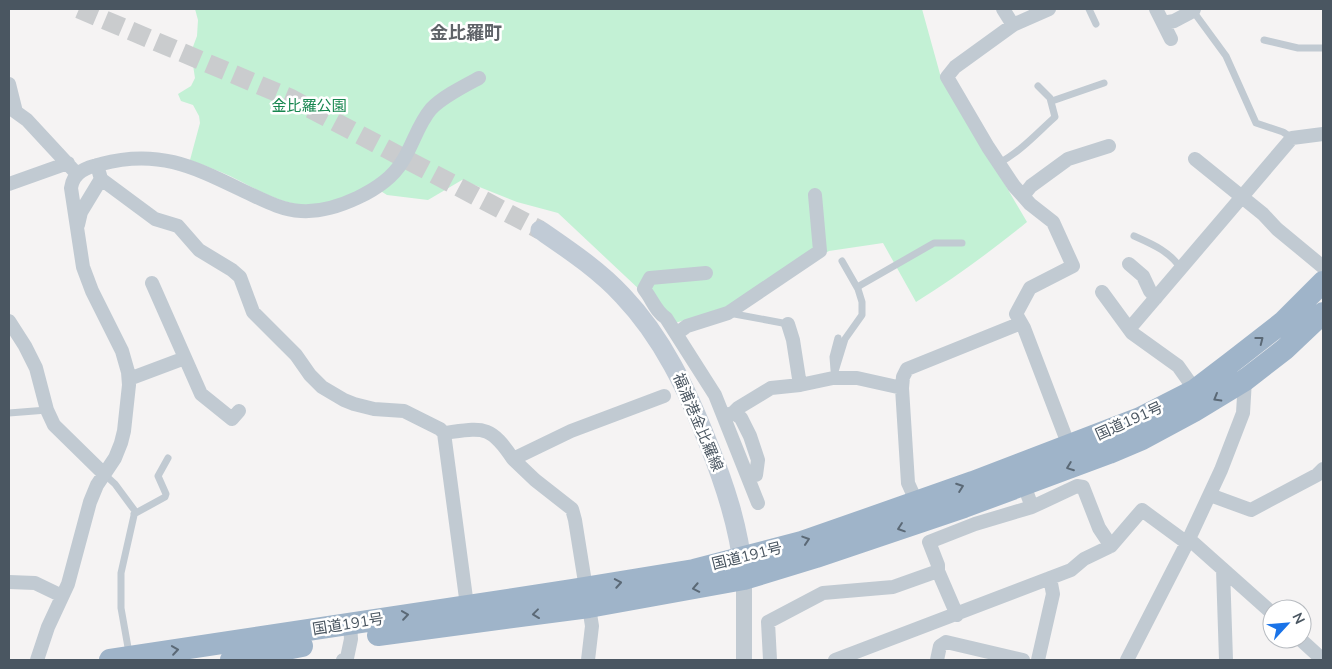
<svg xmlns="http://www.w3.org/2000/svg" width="1332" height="669" viewBox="0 0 1332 669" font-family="'Nunito Sans','Noto Sans JP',sans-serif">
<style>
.green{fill:#c3f1d5}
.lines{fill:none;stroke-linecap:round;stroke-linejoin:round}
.secondary-tunnel{stroke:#caccce;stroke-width:19;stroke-dasharray:19 9;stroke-linecap:butt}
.service{stroke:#c1cad2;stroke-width:7}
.minor{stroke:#c1cad2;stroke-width:14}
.tertiary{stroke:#c1cad2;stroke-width:16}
.secondary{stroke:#c1cbd6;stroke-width:19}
.trunk{stroke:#9fb4c9;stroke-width:22}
.oneway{stroke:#5b6976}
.labels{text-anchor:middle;stroke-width:5;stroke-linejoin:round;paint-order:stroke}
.park-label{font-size:15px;fill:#17864f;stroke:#fff}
.street-label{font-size:15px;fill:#4a5661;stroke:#fff}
.quarter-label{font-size:18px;font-weight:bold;fill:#5f6368;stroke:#fff}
</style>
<rect width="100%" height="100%" fill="#f5f3f3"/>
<path class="green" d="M 195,9 L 922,9 L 940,74 L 1027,222 C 991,251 955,278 916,302 L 883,243 L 829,251 L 722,309 L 675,323 L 558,213 L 517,202 L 462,180 L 428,200 L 387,195 L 371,185 C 354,193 336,203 317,205 C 285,208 257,189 230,176 C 217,170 203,165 190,160 L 200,123 L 199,116 L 193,105 L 181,101 L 178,94 L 191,86 L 195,78 L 191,52 L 197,36 L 198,20 Z"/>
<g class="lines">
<path class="secondary-tunnel" d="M 79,9 L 290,98 L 540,230"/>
<path class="service" d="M 1089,9 L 1096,24
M 1193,11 L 1226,56 L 1256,123 L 1283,132 L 1292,138
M 1264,40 L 1298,48 L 1323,48
M 1052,101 L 1104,83
M 999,163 C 1020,152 1037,133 1055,117 L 1050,98 L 1038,86
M 1134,236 C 1152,244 1171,252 1181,269
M 842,261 L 858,289
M 729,313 L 788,324
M 834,370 L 833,357 L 838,338
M 833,378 L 845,339 L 862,315 L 862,302 L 858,289 L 859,286 L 934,243 L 962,243
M 9,413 L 47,410
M 104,474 L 115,484 L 135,511 L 121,573 L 121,608 L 129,653
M 134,514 L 165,497 L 166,494 L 158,476 L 168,458"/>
<path class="minor" d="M 1003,9 L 1013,25
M 1049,9 L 1013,25 L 955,67 L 947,77 L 988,147 L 1014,186 L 1030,204 L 1053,222 L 1073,266 L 1030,288 L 1016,314 L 1024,328 L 1069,446
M 1156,9 L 1171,39
M 1163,23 L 1174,21 L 1193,11 L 1194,9
M 9,84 L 16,112
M 9,107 L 27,120 L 77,174
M 1195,159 L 1263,214 L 1277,229 L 1323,267
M 97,165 L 101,179 L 155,219 L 178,226 L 199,250 L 232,270 L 240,277 L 253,312 L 296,355 L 310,375 L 322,387 L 344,400 L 354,404 L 374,409 L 404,411 L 440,429 L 444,433 C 483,428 490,424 513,459 L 571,431 L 664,396
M 9,184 L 68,163
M 1023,196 L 1031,186 L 1068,159 L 1109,146
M 78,225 L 81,212 L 101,179
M 1129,264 L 1143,276 L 1150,291 L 1156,298
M 706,273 L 650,278 L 644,289 C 652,299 656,312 666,318 L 715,395 L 758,503
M 152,283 L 201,394 L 232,419 L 239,411
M 1102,292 L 1132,333 L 1178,366 L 1195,390
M 9,321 L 25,346 L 36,368 L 47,410 L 54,425 L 104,474
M 788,324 L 793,340 L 800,385
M 1130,328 L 1292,138 L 1323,134
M 676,334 L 687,326 L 728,313 L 820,251 L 815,195
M 129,379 L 185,358
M 733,413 L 738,408 L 771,388 L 800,385 L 833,378 L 857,378 L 902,388
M 724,415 L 734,413 L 741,418 L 750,436 L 758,460 L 756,475
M 444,433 L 468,613
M 513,459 L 535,480 L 572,509 L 575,520 L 592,626 L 588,660
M 1024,485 L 1032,507 L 1077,486 L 1083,487 L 1099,528 L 1111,546
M 1210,495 L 1251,510 L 1317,475 L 1323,469
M 917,503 L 908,483 L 902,388 L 903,377 L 907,369 L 1021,323
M 1189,539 L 1272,613
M 1223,569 L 1226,660
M 9,582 L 35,583 L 62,596
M 957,615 L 938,571 L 938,565 L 929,542 L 975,524 L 1032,507
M 1300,639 L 1323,660
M 37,660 L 48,627 L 68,584 L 90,502 L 97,485 L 115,458 L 121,443 L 124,431 L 129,385 L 128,372 L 122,351 L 92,291 L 83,267 L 71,188 C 73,172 87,167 101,164 C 160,148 196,168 248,193 C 265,201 282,210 301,211 C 334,213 385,190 402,162 C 413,145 418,124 431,109 C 442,97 464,86 479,78
M 343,660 L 347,658 L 351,639 L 350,624
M 770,660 L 768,622 L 823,593 L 893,587 L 938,571
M 835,660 L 1071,570 L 1084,559 L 1111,546 L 1142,510 L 1187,543
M 937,660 L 940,646 L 946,642 L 1023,660
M 1038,660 L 1053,594 L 1050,578
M 1127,660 L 1187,543 L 1221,470 L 1243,413 L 1245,380 L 1243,376"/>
<path class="tertiary" d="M 744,660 L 744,579"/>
<path class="secondary" d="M 540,230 C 569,250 599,270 623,296 C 663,338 687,390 708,443 C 725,485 739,527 743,571"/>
<path class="trunk" d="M 378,635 L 589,607 L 744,579 L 816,557 L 964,507 L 1109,453 L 1142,439 L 1194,411 L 1245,380 L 1285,349 L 1323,313
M 110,660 L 573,590 L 694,570 L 802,542 L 973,482 L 1140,418 L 1195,390 L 1233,361 L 1283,322 L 1323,282
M 231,660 L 302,646"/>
</g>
<defs><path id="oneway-chevron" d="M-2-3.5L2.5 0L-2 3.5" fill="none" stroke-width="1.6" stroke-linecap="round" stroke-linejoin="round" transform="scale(1.25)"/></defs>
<g class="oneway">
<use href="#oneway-chevron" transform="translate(1260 340) rotate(-38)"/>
<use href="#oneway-chevron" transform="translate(1217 398) rotate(150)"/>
<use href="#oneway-chevron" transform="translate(1070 467) rotate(159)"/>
<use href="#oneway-chevron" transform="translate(960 487) rotate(-20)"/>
<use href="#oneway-chevron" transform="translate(901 528) rotate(161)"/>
<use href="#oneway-chevron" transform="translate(806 540) rotate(-18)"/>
<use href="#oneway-chevron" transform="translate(618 583) rotate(-10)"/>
<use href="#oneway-chevron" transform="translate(696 588) rotate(169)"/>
<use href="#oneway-chevron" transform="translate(536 614) rotate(173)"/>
<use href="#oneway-chevron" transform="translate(405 615) rotate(-8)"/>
<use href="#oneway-chevron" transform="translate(175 650) rotate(-8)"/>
</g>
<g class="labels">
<g class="park-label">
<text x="309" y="111">金比羅公園</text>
</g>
<g class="street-label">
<text transform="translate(1129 421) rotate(-24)" y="5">国道191号</text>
<text transform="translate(698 422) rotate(67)" y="5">福浦港金比羅線</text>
<text transform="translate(747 556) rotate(-14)" y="5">国道191号</text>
<text transform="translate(348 624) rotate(-9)" y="5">国道191号</text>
</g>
<g class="quarter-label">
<text x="466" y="39">金比羅町</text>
</g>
</g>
<rect width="1332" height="669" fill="none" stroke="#4a5661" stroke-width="20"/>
<g transform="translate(1287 624) rotate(64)"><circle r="24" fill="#ffffff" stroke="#b7bbc0"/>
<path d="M0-4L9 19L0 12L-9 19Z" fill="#1a73e8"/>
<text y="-8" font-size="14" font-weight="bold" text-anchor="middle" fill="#4a5661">N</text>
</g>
</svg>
